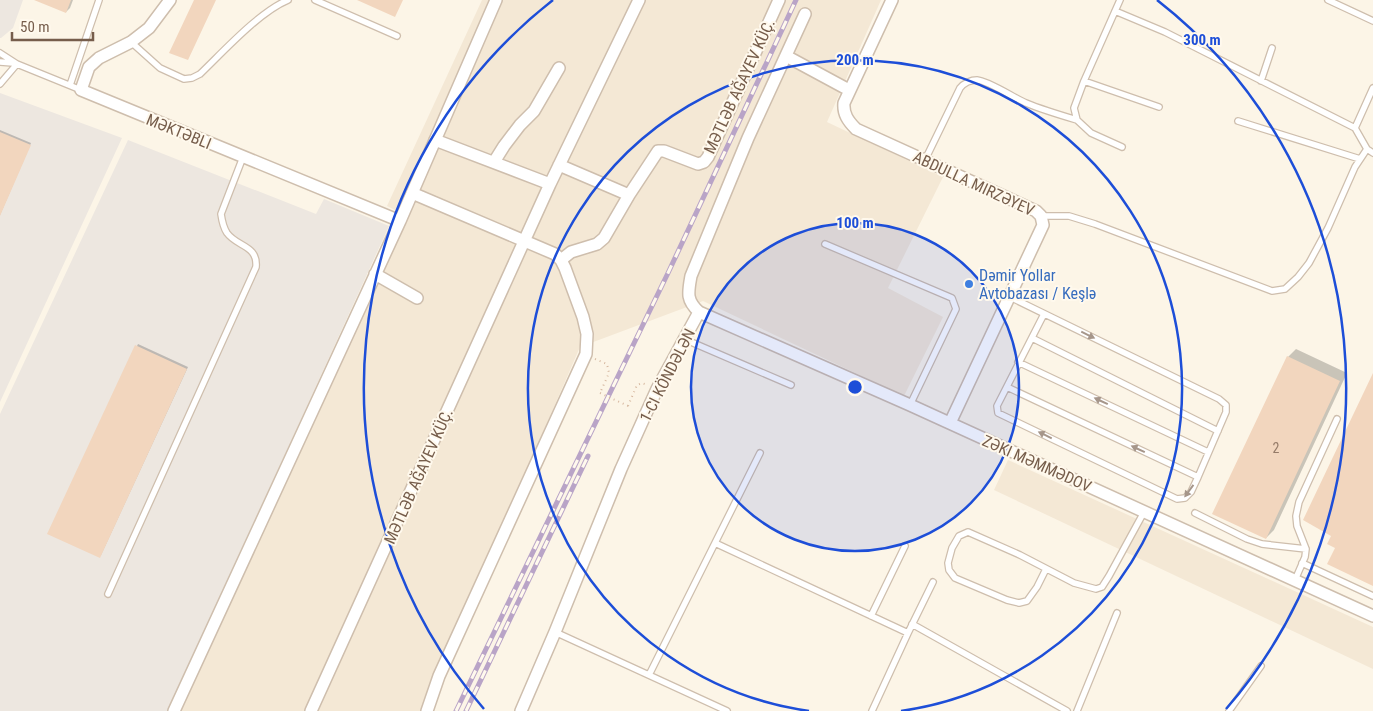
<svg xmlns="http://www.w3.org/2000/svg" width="1373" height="711" viewBox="0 0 1373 711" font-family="'Roboto Condensed',sans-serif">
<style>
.residential{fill:#f4e8d5}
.industrial{fill:#ede7e0}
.shadow{fill:#0003}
.building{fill:#f2d6be}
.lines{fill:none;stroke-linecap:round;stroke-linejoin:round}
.lane-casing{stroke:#cebead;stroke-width:8}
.street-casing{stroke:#cebead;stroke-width:14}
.path{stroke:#d7b9a1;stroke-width:2;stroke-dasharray:1 4;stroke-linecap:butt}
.lane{stroke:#fff;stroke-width:5.5}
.street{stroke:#fff;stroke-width:11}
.rail-casing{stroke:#b9a4c7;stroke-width:5}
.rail{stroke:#fff9ed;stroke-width:3;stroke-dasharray:9;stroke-linecap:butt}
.path-bridge{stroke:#d7b9a1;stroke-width:2;stroke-dasharray:1 4;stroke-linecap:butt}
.oneway{fill:#a6968a}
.ring{fill:none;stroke:#1d4ed8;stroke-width:2.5}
.shop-dot{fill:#3f7fe0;stroke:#fff9ed;stroke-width:2}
.labels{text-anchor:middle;stroke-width:4;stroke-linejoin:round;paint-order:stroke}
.number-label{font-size:14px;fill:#957b68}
.street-label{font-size:16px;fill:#765d4b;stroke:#fff9ed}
.shop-label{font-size:16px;fill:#366cbe;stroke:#fff9ed;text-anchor:start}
.centre{fill:#1d4ed8;stroke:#fff9ed;stroke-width:2.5}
.ring-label{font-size:15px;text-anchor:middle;font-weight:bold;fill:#1d4ed8;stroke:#fff9ed;stroke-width:4;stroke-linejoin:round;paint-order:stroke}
</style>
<rect width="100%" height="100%" fill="#fcf5e7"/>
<path class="residential" d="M 482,0 L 881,0 L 827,122 L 943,177 L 888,288 L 943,317 L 904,396 L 703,301 L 580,347 L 422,711 L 180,711 L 407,216 L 387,206 Z
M 1008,460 L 1373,627 L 1373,669 L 994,490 Z"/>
<path class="industrial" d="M 0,0 L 23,0 L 13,28 L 1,38 L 0,38 Z
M 0,93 L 122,138 L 0,402 Z
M 128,140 L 316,214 L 324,199 L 389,226 L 168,711 L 0,711 L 0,414 Z"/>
<path class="shadow" d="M 36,0 L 73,0 L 70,8 L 66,12 Z
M 0,130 L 31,143 L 0,215 Z
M 138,344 L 188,367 L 101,555 L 49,533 Z
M 1296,349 L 1347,373 L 1274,530 L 1266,538 L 1288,357 Z"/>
<path class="building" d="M 34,0 L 71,0 L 66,13 Z
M 194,0 L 216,0 L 188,60 L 169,53 Z
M 357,0 L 403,0 L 395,17 Z
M 0,132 L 31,145 L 0,216 Z
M 135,345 L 187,369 L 100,558 L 47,534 Z
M 1287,356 L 1340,381 L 1266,539 L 1212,514 Z
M 1373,373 L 1373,586 L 1327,564 L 1335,548 L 1327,544 L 1331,536 L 1303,520 Z"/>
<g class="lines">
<defs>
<path id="lane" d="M 315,0 L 397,36
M 1120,0 L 1084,81 L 1074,108 L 1077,120 L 1091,133 L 1122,147
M 1328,0 L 1373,21
M 1115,11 L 1165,32 L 1355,128
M 131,42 L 160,68 L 184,79 L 192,78 L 200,74 C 223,52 259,12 288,0
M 0,53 L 17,64 L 81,90
M 0,62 L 13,63
M 1084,81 L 1159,107
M 1261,81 L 1272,48
M 0,84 L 17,64
M 70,85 L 99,0
M 1373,88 L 1355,128 L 1367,149 L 1373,153
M 1238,121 L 1360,159
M 925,160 L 960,88 C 964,83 971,80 977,80 C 989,81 1014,98 1026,103 C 1043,110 1060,115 1077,120
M 1041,216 L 1069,216 L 1095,224 L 1272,291 L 1285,289 L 1298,277 L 1309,263 L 1328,228 L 1355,167 L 1367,149
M 825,244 L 952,298 L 956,309 L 910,405
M 1010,297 L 1219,399 L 1226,405 L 1226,412 L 1198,477 L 1191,492 L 1185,498 L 1177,499 L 998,413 L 997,406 L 1044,314
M 1032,338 L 1218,431
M 684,339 L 791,385
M 1018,362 L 1208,452
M 1007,387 L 1198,477
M 1195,513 L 1247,539 L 1262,544 L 1306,549
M 715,543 L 908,633
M 1302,563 L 1373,596
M 1046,569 L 1037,587 L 1027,601 L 1019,603 L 1007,600 L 955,578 L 949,570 L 948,563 L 952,548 L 959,536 L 968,532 L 1020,555 L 1074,583 L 1096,589 L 1102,587 L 1109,576 L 1144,512
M 1295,580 L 1305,557 L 1306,549 L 1297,526 L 1296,516 L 1299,502 L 1337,419
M 108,594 L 256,267 C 258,245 237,247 227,233 C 223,227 222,221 221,214 L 243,157
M 871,616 L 905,546
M 912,624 L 1067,711
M 555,632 L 727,711
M 649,675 L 760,453
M 872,711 L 908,633 L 933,582
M 1077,711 L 1117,613
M 1229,711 L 1261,666"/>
<path id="street" d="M 170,0 L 149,28 L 131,42 L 99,58 L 89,67 L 81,90 L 400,221
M 892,0 L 844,103 C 843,114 848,121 856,129 L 1036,211 L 1041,216 L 1043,225 L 950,423
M 786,56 L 849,90
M 435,140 L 550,184
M 494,162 L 504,146 L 520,125 L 534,111 L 559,68
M 559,165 L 629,195
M 412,193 L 555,254 L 561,260 L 565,268 L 583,317 L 587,334 L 586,354 L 439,676 L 427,711
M 561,260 L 571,252 L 597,244 L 604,238 L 629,195 L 658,151 L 664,151 L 698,164 L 704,162 L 708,157 L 779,0
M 375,274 L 417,298
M 699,312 L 910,405 L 1373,616
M 174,711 L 400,221 L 496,0
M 311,711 L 550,184 L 639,0
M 521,711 L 555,632 L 621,469 L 657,389 L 699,312 C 686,300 688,293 691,276 L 748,138 L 805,14"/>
</defs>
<use href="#lane" class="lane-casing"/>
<use href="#street" class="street-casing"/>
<path class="path" d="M 595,359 L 607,364 L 609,373 L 600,393
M 628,406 L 637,385 L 642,383 L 647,385"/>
<use href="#lane" class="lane"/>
<use href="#street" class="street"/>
<defs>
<path id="rail" d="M 456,711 L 668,273 L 796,0
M 466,711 L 588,456"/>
</defs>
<use href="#rail" class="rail-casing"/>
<use href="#rail" class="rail"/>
<path class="path-bridge" d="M 600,393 L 628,406"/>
</g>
<defs><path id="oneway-solid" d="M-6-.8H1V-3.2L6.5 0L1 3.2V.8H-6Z" transform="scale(1.25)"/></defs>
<g class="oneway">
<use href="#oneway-solid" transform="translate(1088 335) rotate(26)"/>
<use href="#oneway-solid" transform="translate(1101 401) rotate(-155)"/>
<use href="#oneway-solid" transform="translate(1045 435) rotate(-154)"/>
<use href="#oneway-solid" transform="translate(1138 449) rotate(-155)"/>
<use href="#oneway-solid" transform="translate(1189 491) rotate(126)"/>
</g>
<circle cx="855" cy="387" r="164" fill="#1d4ed8" fill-opacity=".12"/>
<g class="ring">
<circle cx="855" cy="387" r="164"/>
<path d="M809 711A327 327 0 1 1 901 711"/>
<path d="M484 709A491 491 0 0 1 553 0M1157 0A491 491 0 0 1 1226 709"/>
</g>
<circle class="shop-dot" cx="969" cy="284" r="5"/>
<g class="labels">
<g class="number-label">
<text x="1276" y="453">2</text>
</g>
<g class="street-label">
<text transform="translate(739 86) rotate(-65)" y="6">MƏTLƏB AĞAYEV KÜÇ.</text>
<text transform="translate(179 131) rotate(22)" y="6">MƏKTƏBLI</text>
<text transform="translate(974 183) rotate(25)" y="6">ABDULLA MIRZƏYEV</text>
<text transform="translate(667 375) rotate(-63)" y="6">1-CI KÖNDƏLƏN</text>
<text transform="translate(1037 463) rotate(24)" y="6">ZƏKI MƏMMƏDOV</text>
<text transform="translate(418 476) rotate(-66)" y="6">MƏTLƏB AĞAYEV KÜÇ.</text>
</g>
<g class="shop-label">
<text x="979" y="281">Dəmir Yollar<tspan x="979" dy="18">Avtobazası / Keşlə</tspan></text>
</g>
</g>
<circle cx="855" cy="387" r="8" class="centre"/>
<g class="ring-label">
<text x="1202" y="45">300 m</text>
<text x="855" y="65">200 m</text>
<text x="855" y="228">100 m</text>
</g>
<path d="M12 32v8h81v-8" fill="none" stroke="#765d4b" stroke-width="2.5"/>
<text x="20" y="32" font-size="15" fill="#765d4b" stroke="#fff9ed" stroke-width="4" paint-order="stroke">50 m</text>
</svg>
